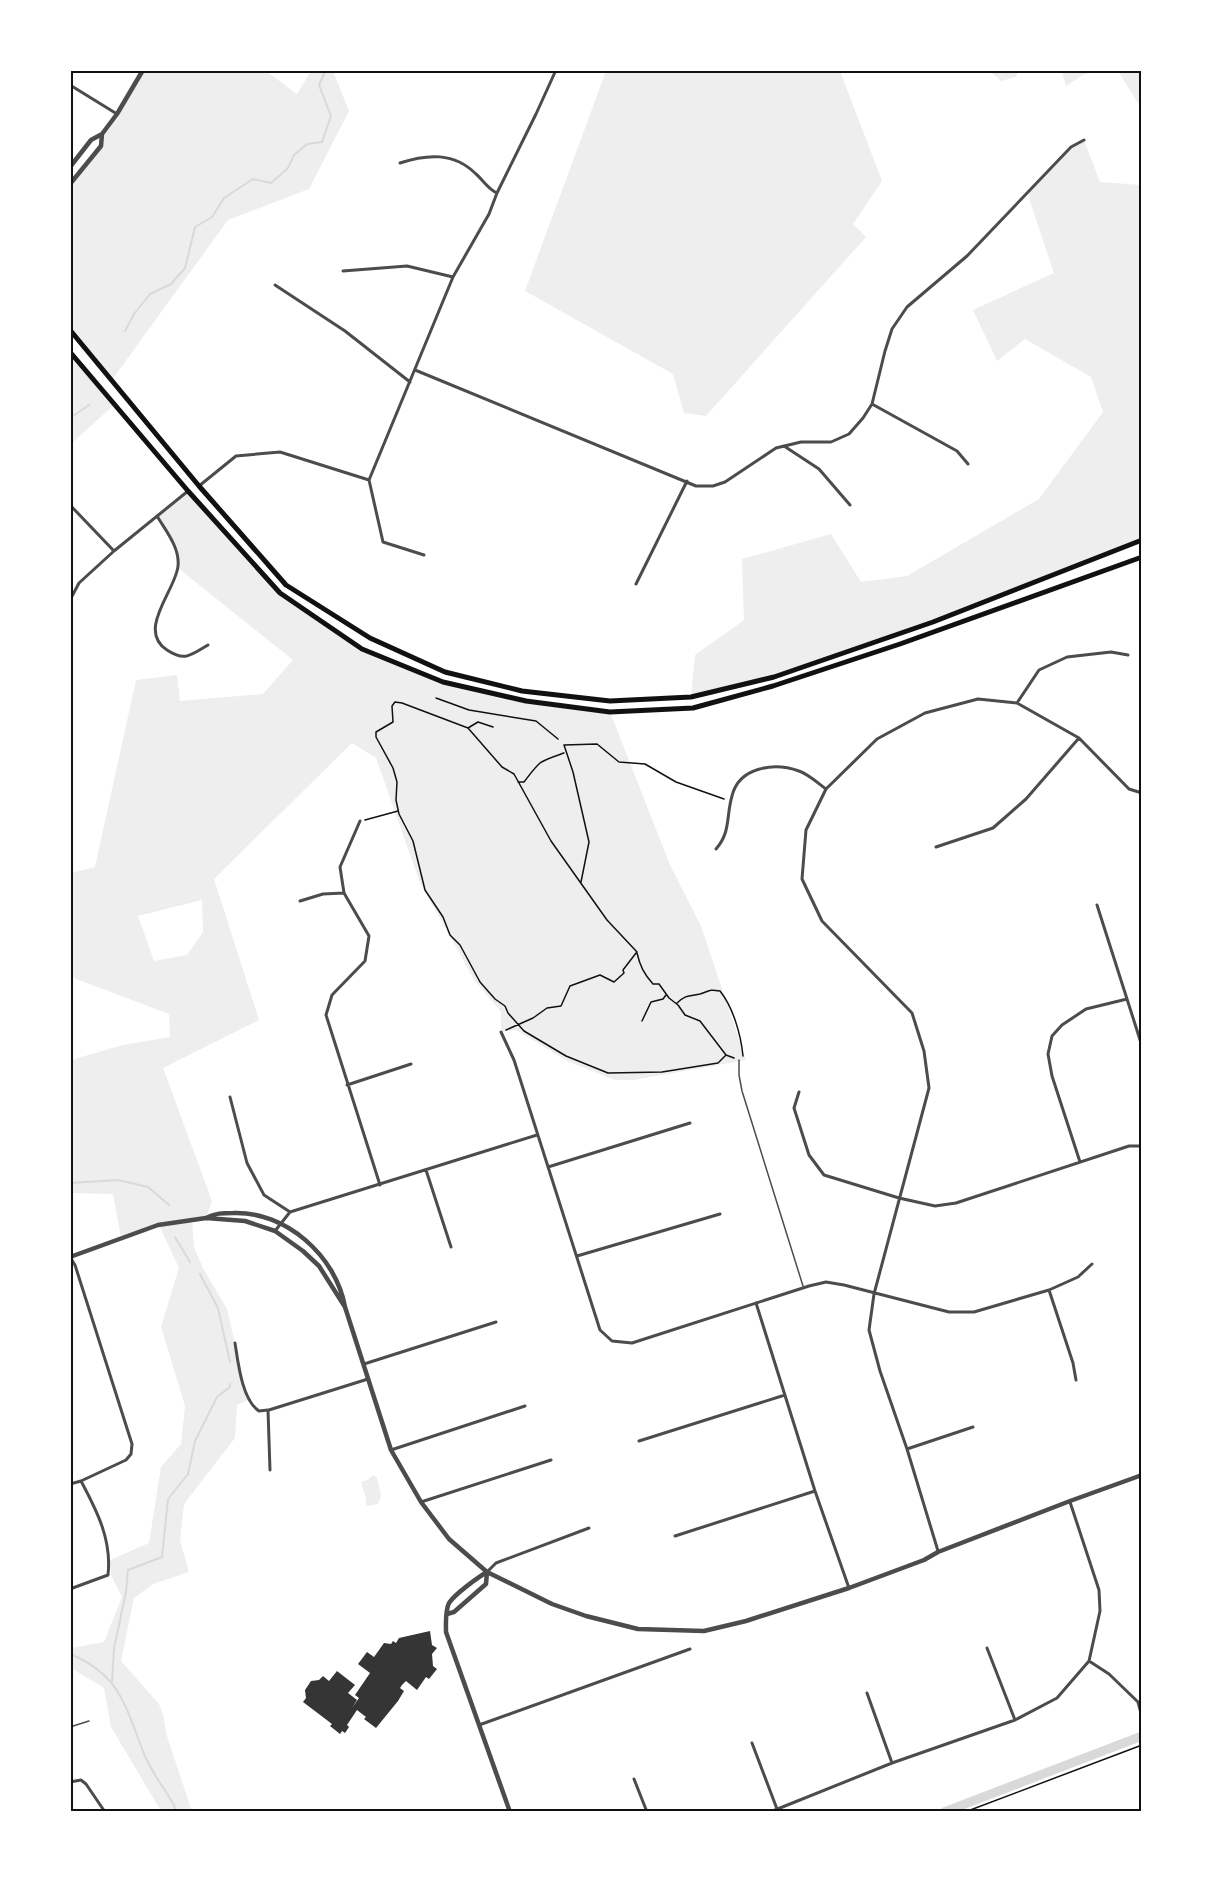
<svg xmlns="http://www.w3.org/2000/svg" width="1212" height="1882" viewBox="0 0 1212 1882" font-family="'Roboto Condensed',sans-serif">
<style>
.green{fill:#eee;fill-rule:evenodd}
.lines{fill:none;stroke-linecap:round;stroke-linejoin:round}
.stream{stroke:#d9d9d9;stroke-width:2}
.canal{stroke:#d9d9d9;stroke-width:9}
.building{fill:#353535}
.path{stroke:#111;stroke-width:1.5}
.service{stroke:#4c4c4c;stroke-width:1.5}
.minor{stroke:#4c4c4c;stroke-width:3}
.tertiary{stroke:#4c4c4c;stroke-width:4.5}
.primary{stroke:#111;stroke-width:5}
.neatline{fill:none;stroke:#111;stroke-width:2}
</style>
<rect width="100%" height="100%" fill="#fff"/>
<path class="green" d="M 1065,70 L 1092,70 L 1092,71 L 1083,75 L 1066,86 L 1062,73 Z
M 143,71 L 266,71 L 297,94 L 311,71 L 333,71 L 349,111 L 309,189 L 228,220 L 112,380 L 71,330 L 70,184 L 101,146 L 102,134 Z
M 606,71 L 840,71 L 882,181 L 853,224 L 866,237 L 706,416 L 684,413 L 673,374 L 525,291 Z
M 990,71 L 1018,71 L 1016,77 L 1001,81 Z
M 1118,71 L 1141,71 L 1141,108 Z
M 1084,140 L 1100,182 L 1141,185 L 1141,540 L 933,622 L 774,677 L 691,697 L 695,655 L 744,620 L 742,559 L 831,534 L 861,582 L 907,576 L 1039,499 L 1103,412 L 1091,377 L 1025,339 L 997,361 L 973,310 L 1054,273 L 1030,201 L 1029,192 L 1071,147 Z
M 70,352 L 115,404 L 71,444 L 70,444 Z
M 188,491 L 280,593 L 362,649 L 443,682 L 526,701 L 610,712 L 670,865 L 701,926 L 746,1060 L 634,1080 L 615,1080 L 569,1062 L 516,1030 L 501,1032 L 501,1012 L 475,981 L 420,883 L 376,758 L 352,743 L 214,879 L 259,1020 L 163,1068 L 212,1201 L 206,1218 L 192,1220 L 194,1247 L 203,1268 L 227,1309 L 235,1343 L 239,1374 L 250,1399 L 237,1405 L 235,1438 L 184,1504 L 180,1540 L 189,1572 L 153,1584 L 134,1598 L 121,1661 L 159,1704 L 163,1715 L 167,1736 L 192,1811 L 161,1811 L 111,1727 L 104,1688 L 71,1668 L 71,1648 L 104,1642 L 122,1597 L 111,1575 L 110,1560 L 149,1543 L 161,1467 L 181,1444 L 185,1406 L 161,1327 L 179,1268 L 159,1225 L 121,1238 L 113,1194 L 71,1193 L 71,1060 L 123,1045 L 170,1037 L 169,1014 L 71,977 L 71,873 L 95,867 L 136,680 L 177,675 L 180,701 L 263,694 L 293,660 L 178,568 C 176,547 168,533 157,516 ZM 202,900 L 203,932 L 187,955 L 154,961 L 138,916 Z
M 373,1475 L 377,1477 L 381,1496 L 378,1504 L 369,1506 L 366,1505 L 366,1498 L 361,1482 L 369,1479 Z"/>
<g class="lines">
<path class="stream" d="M 125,331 L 134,314 L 150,294 L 171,284 L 185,268 L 195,227 L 212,217 L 224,198 L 253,179 L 271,183 L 288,168 L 294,155 L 307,144 L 322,142 L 331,116 L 319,85 L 326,70
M 70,418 L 89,405
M 70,1183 L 118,1180 L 148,1187 L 169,1205
M 175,1237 L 190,1262
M 200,1274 L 218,1308 L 230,1362
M 70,1654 C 122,1675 126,1710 145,1756 C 152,1773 165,1789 174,1805 L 176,1812
M 112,1682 L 114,1648 L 126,1592 L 128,1570 L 162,1557 L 168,1499 L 188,1474 L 195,1441 L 217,1397 L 230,1387 L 230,1384"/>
<path class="canal" d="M 944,1812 L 1142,1736"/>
</g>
<path class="building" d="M 430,1631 L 432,1645 L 437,1648 L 432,1654 L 433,1666 L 437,1669 L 429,1679 L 426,1677 L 417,1690 L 406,1681 L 402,1685 L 400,1688 L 404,1691 L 398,1701 L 376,1728 L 364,1719 L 366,1717 L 357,1710 L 347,1725 L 349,1727 L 345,1733 L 342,1731 L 340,1734 L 330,1726 L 332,1724 L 303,1702 L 306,1698 L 305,1690 L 311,1681 L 319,1680 L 323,1676 L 329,1681 L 337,1671 L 355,1685 L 348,1693 L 357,1700 L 352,1708 L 359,1698 L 355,1695 L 370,1673 L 358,1664 L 367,1652 L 374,1657 L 384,1643 L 391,1644 L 393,1641 L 396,1643 L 399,1638 Z"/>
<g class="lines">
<path class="path" d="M 436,698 L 469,710 L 536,721 L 558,739
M 468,728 L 478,722 L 493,727
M 518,782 L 524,782 C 541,760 538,762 564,753
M 365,820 L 398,811
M 581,882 L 589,842 L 573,772 L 564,745 L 597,744 L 619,762 L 645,764 L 676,782 L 724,799
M 637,952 L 607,920 L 551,841 L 514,774 L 502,767 L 468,728 L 402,703 L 395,702 L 392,706 L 393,722 L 376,732 L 376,737 L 393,768 L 397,782 L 396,800 L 399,814 L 413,841 L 425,890 L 443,917 L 450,935 L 460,945 L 480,982 L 495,999 L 505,1006 L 508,1013 L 524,1031 L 566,1056 L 608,1073 L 662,1072 L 718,1063 L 726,1055
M 637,953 C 640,966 644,974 653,984 L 659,984 L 669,998 L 678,1005 L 685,1015 L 700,1021 L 726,1055 L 734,1058
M 677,1003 C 687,994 688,997 700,994 C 710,991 708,989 720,991 C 733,1007 741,1035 743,1056
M 642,1021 L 651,1002 L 663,999 L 666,995
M 506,1030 L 533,1018 L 547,1008 L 561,1006 L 570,986 L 600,975 L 614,982 L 624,973 L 623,970 L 636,953
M 965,1812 L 1142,1745"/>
<path class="service" d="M 739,1060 L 739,1075 L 742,1091 L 803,1286
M 70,1727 L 89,1721"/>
<path class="minor" d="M 70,85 L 117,114
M 400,163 C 427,154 454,152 476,174 C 483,180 488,189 497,193
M 343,271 L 407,266 L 453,277
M 275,285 L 345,331 L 410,382
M 415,370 L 696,486 L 713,486 L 725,482 L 776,448 L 801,442 L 831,442 L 849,434 L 863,418 L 872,404 L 885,351 L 892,329 L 907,307 L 967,256 L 1071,147 L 1084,140
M 872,404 L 957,451 L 968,464
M 784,446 L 819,469 L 850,505
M 369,480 L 453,277 L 489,214 L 497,193 L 536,114 L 556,70
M 369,480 L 383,542 L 424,555
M 199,486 L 236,456 L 280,452 L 369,480
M 70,505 L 114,551
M 157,516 C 166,531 180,548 178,566 C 176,590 136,630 167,650 C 185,662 191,655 208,645
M 636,584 L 687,481
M 70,600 L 79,583 L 114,551 L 188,491
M 1017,703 L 1039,670 L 1067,657 L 1111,652 L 1128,655
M 360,821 L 340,867 L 344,893 L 369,936 L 365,961 L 332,995 L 326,1015 L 380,1185
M 936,847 L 993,828 L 1026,799 L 1079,738
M 716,849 C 731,832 726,816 732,796 C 739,767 774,762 799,771 C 808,774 818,783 826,789
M 300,901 L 323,894 L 344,893
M 1097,905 L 1142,1046
M 501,1032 L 514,1060 L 600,1330 L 612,1341 L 632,1343 L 809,1286 L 826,1282 L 844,1285 L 949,1312 L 974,1312 L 1049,1290 L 1078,1277 L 1092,1264
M 347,1085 L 411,1064
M 799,1092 L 794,1108 L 809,1155 L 824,1175 L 899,1198 L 935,1206 L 956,1203 L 1129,1146 L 1142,1146
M 230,1097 L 247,1163 L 264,1195 L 290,1212
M 1080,1162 L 1052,1076 L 1048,1054 L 1052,1036 L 1062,1025 L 1086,1009 L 1127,999
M 548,1167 L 690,1123
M 426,1170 L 451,1247
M 275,1231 L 290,1212 L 537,1135
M 577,1256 L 720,1214
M 70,1257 L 75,1265 L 132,1444 L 131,1454 L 126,1460 L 81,1481 L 70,1484
M 1049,1290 L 1073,1363 L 1076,1380
M 756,1303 L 815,1491 L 849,1588
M 235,1343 C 238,1362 242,1400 259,1411 L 268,1410 L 270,1470
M 364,1364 L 496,1322
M 269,1410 L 368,1379
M 639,1441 L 785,1395
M 907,1449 L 973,1427
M 391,1450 L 525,1406
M 421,1502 L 551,1460
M 675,1536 L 815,1491
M 938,1551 L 907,1449 L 880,1371 L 869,1330 L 874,1294 L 929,1088 L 924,1051 L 912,1013 L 822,921 L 802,879 L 806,830 L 826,789 L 877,739 L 925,713 L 978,699 L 1017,703 L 1079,738 L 1129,789 L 1142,793
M 487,1572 L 496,1563 L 589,1528
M 70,1589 L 108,1575 C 112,1540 97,1511 81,1481
M 987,1648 L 1015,1720
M 1089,1661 L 1109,1674 L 1138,1702 L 1142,1717
M 867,1693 L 892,1763
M 479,1725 L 690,1649
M 752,1743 L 777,1809
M 634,1779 L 647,1812
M 70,1782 L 81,1780 L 86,1784 L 105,1812
M 770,1812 L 892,1763 L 1015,1720 L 1057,1698 L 1089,1661 L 1100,1611 L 1099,1590 L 1070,1502"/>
<path class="tertiary" d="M 70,167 L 91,140 L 102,134 L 117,114 L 143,70
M 70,184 L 101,146 L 102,134
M 70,1257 L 158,1225 L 206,1218 L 245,1221 L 275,1231 L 303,1251 L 319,1266 L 345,1307 C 336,1256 286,1211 233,1213 C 223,1213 215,1213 206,1218
M 345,1307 L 391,1450 L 421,1502 L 449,1539 L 487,1572 L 552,1604 L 586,1616 L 638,1629 L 704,1631 L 746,1621 L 849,1588 L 924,1560 L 938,1552 L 1070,1501 L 1142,1475
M 487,1572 C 477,1578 455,1594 449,1603 C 445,1611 446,1623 446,1632 L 510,1812
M 447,1614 L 454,1612 L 486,1584 L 487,1572"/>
<path class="primary" d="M 70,330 L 199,486 L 286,585 L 370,638 L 445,672 L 522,691 L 610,701 L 691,697 L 774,677 L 933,622 L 1142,540
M 70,352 L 188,491 L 280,593 L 362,649 L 443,682 L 526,701 L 610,712 L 693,708 L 773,686 L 900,644 L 1142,557"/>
</g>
<rect width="1212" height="1882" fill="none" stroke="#ffffff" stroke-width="144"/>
<rect x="72" y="72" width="1068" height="1738" class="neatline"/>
</svg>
